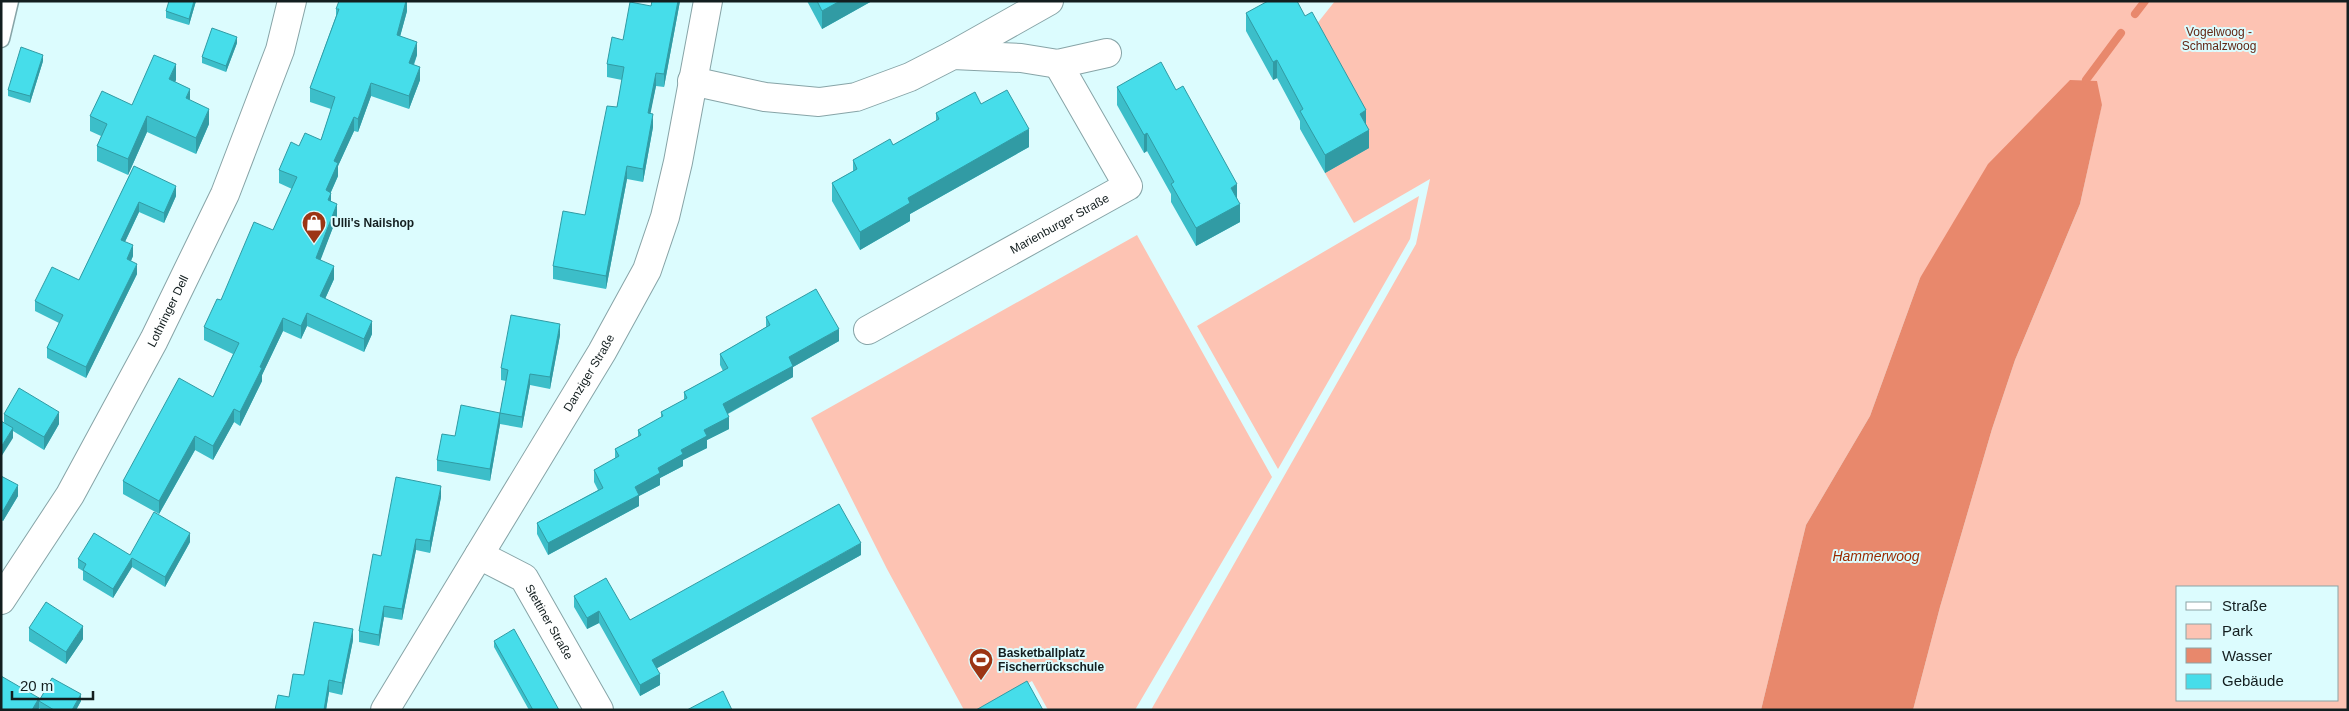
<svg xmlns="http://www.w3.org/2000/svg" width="2349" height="711" viewBox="0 0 2349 711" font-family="Helvetica,sans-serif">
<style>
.green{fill:#fdc3b3;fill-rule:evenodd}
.water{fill:#e8886c}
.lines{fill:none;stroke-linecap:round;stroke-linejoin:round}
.stream{stroke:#e8886c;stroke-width:8}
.service-casing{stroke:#87a4a7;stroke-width:19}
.minor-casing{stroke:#87a4a7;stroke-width:30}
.service{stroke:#fff;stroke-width:16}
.minor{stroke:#fff;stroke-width:28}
.wall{fill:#3cbec9}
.shaded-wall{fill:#319ba4}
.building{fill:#46ddea;stroke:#319ba4}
.labels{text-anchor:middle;stroke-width:4;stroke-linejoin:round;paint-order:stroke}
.park-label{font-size:12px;fill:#632715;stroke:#dcfcfe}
.poi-label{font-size:12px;font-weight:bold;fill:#131e1f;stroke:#dcfcfe;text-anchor:start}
.street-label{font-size:12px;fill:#131e1f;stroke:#dcfcfe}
.water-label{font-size:14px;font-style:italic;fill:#9a2a00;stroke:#dcfcfe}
</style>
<rect width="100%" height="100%" fill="#dcfcfe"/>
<path class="green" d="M 1335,1 L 2348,1 L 2348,710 L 1913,710 L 1940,607 L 1992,429 L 2015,360 L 2080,204 L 2102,104 L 1920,278 L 1870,416 L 1806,525 L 1761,710 L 1151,710 L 1416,244 L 1430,179 L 1354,223 L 1325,173 L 1312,30 ZM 2178,587 L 2338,587 L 2338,700 L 2178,700 Z
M 1419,196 L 1410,239 L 1278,469 L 1197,326 Z
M 1137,235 L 1272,477 L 1135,710 L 1048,710 L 1032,681 L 979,710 L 964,710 L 887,569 L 811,418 Z"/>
<path class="water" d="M 2070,80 L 2097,81 L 2102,105 L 2080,204 L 2015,360 L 1992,429 L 1940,607 L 1913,710 L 1761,710 L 1806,525 L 1870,416 L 1920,278 L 1988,164 Z"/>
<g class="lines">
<path class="stream" d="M 2135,14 L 2145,1
M 2086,80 L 2121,33"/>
<defs>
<path id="service" d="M 1,39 L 10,1"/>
<g id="minor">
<path d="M 953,55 L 1049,1"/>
<path d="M 692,81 L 765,97 L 819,102 L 856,97 L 910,77 L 953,55 L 1021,58 L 1058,64 L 1107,53"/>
<path id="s1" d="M 868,330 L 1128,186 L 1058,64"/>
<path id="s2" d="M 479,555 L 524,578 L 599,710"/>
<path id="s3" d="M 1,600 L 70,495 L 154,340 L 225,194 L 280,50 L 292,1"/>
<path id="s4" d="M 385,710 L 602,352 L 647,270 L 665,217 L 678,162 L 708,1"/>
</g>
</defs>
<use href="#service" class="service-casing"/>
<use href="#minor" class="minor-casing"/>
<use href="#service" class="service"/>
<use href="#minor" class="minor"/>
</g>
<path class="wall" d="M 196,1 L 189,25 L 166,18 L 166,11 Z
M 407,1 L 407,11 L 400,36 L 417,55 L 414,65 L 420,80 L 409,109 L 371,96 L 358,132 L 354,131 L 338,166 L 338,176 L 331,192 L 331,202 L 337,217 L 320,260 L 334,279 L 325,299 L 372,334 L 364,352 L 307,326 L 301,339 L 283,331 L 262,375 L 262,381 L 240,426 L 234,422 L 213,460 L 195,450 L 159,514 L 123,494 L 123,481 L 213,397 L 233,354 L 204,340 L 204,327 L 221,300 L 273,230 L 292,189 L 279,183 L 279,170 L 299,146 L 321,140 L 331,109 L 310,102 L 310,88 L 336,16 L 336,9 Z
M 652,1 L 680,1 L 664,87 L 656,86 L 650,113 L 653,127 L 643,182 L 627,179 L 606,289 L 553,279 L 553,266 L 585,215 L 617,107 L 622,80 L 607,77 L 607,64 L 623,40 L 651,6 Z
M 807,1 L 872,1 L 822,29 Z
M 1246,13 L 1366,126 L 1369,148 L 1325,173 L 1300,129 L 1300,121 L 1277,78 L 1273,80 L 1246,31 Z
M 237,43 L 226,72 L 202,63 L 202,57 Z
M 43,61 L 30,103 L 8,96 L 8,90 Z
M 176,80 L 175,82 L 209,124 L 196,154 L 147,132 L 128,175 L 97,161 L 97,146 L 101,136 L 90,131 L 90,116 L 132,105 Z
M 1117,87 L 1237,199 L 1240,222 L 1196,246 L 1171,202 L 1171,194 L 1147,151 L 1144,153 L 1117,105 Z
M 981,104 L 1029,147 L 910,214 L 910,221 L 860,250 L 832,201 L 832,183 L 853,171 L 853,160 L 893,145 L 936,121 L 936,113 Z
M 134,166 L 176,196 L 164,223 L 139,212 L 125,242 L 133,256 L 131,261 L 137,274 L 86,378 L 47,358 L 47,348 L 59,323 L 35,311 L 35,301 L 79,280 Z
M 766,317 L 839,341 L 793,367 L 793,377 L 728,414 L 729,429 L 707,440 L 707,448 L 683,460 L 683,466 L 660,478 L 660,485 L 639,496 L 639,506 L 548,555 L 537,534 L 537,523 L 598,490 L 594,482 L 594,470 L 615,459 L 615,449 L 638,437 L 638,430 L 661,418 L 661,412 L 684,400 L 684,392 L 723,371 L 720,365 L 720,354 L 766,327 Z
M 560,335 L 550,389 L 530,385 L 522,428 L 500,424 L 490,481 L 437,471 L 437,460 L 455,436 L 500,413 L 506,381 L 501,380 L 501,368 Z
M 4,414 L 59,424 L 44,450 L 13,431 L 13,438 L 4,422 Z
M 1,476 L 18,496 L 3,521 L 1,520 Z
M 441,497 L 430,553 L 416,550 L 402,620 L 384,617 L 379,646 L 359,642 L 359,631 L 381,556 Z
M 190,542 L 165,587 L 132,567 L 113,598 L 83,580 L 83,571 L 78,568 L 78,559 L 130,555 Z
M 861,555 L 657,668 L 660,685 L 640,696 L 599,623 L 587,629 L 574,607 L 574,596 L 630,620 Z
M 29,628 L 83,639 L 66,664 L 29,641 Z
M 353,640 L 342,695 L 329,692 L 326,710 L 275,710 L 289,697 L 304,675 Z
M 494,641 L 559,710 L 529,710 L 494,647 Z
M 39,701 L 81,701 L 76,710 L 42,710 L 39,708 L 38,710 L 1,710 Z"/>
<path class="shaded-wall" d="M 194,1 L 196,1 L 189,25 L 189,19 Z
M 406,1 L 407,1 L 407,11 L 397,48 L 397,35 Z
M 678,1 L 680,1 L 664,87 L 664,74 Z
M 840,1 L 872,1 L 822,29 L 822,11 Z
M 237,37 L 237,43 L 226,72 L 226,66 Z
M 417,42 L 417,55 L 409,76 L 409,63 Z
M 43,55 L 43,61 L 30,103 L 30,96 Z
M 1277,60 L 1277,78 L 1273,80 L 1273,62 Z
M 176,64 L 176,80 L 169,95 L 169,79 Z
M 420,67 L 420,80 L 409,109 L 409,96 Z
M 656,73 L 656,86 L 648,126 L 648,113 Z
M 371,83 L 371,96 L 358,132 L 358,119 Z
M 190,89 L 190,104 L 186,98 Z
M 209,109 L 209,124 L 196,154 L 196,138 Z
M 1366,110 L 1366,128 L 1360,114 Z
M 653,114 L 653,127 L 643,182 L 643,169 Z
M 147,116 L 147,132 L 128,175 L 128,159 Z
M 354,117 L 354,131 L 338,166 L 338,176 L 326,203 L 326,190 L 334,161 Z
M 1029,129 L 1029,147 L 910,214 L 910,221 L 860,250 L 860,232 L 908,198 Z
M 1369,130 L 1369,148 L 1325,173 L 1325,155 Z
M 1147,133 L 1147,151 L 1144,153 L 1144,135 Z
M 627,166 L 627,179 L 606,289 L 606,276 Z
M 1237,184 L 1237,202 L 1231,188 Z
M 176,186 L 176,196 L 164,223 L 164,213 Z
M 331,193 L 331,206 L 328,200 Z
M 139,202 L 139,212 L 121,250 L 121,240 Z
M 337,204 L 337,217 L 316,272 L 316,258 Z
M 1240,204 L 1240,222 L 1196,246 L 1196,228 Z
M 133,245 L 133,256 L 127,269 L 127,259 Z
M 137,264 L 137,274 L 86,378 L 86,367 Z
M 334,266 L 334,279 L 320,310 L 320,296 Z
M 307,313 L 307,326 L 301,339 L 301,326 Z
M 283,318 L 283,331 L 262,375 L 262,381 L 240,426 L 240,412 L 260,367 Z
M 372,321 L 372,334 L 364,352 L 364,339 Z
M 560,324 L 560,335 L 550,389 L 550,377 Z
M 839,329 L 839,341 L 793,367 L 793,377 L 723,416 L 723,404 L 789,357 Z
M 530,374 L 530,385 L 522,428 L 522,417 Z
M 234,409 L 234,422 L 213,460 L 213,446 Z
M 59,412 L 59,424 L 44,450 L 44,437 Z
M 500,413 L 500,424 L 490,481 L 490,469 Z
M 729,417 L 729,429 L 707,440 L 707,448 L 683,460 L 683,466 L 660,478 L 660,485 L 639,496 L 639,506 L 548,555 L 548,543 L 635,487 L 681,450 L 704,430 Z
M 13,428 L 13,438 L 1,457 L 1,447 Z
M 195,436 L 195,450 L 159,514 L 159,501 Z
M 18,485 L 18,496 L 3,521 L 3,511 Z
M 441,486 L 441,497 L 430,553 L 430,541 Z
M 190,533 L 190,542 L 165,587 L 165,577 Z
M 416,539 L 416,550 L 402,620 L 402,609 Z
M 861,543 L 861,555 L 652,671 L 652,660 Z
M 132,558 L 132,567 L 113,598 L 113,589 Z
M 384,606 L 384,617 L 379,646 L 379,635 Z
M 599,611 L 599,623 L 587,629 L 587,618 Z
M 83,626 L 83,639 L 66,664 L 66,652 Z
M 353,629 L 353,640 L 342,695 L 342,683 Z
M 660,674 L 660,685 L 640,696 L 640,685 Z
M 329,680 L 329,692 L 326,710 L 324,710 Z
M 81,694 L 81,701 L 76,710 L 72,710 Z
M 39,698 L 39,708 L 38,710 L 32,710 Z"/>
<path class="building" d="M 169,1 L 194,1 L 189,19 L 166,11 Z
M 339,1 L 406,1 L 397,35 L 417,42 L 409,63 L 420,67 L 409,96 L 371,83 L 358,119 L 354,117 L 334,161 L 338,163 L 326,190 L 331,193 L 328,200 L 337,204 L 316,258 L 334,266 L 320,296 L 372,321 L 364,339 L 307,313 L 301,326 L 283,318 L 260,367 L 262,368 L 240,412 L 234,409 L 213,446 L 195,436 L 159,501 L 123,481 L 179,378 L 213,397 L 239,343 L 204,327 L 217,299 L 221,300 L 254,222 L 273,230 L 297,177 L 279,170 L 291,142 L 299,146 L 305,133 L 321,140 L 335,97 L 310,88 L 339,9 L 336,9 Z
M 652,1 L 678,1 L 664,74 L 656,73 L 648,113 L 653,114 L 643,169 L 627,166 L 606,276 L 553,266 L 563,211 L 585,215 L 607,106 L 617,107 L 624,67 L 607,64 L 612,37 L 623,40 L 630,2 L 651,6 Z
M 817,1 L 840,1 L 822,11 Z
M 1268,1 L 1297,1 L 1305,16 L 1312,12 L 1366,110 L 1360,114 L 1369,130 L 1325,155 L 1300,111 L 1303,109 L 1277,60 L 1273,62 L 1246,13 Z
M 212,28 L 237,37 L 226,66 L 202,57 Z
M 21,47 L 43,55 L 30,96 L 8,90 Z
M 154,55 L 176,64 L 169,79 L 190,89 L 186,98 L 209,109 L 196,138 L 147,116 L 128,159 L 97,146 L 107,124 L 90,116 L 102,91 L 132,105 Z
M 1161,62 L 1176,90 L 1183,86 L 1237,184 L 1231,188 L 1240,204 L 1196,228 L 1171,184 L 1174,182 L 1147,133 L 1144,135 L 1117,87 Z
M 1007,90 L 1029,129 L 908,198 L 910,203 L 860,232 L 832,183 L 857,169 L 853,160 L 890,139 L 893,145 L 939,119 L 936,113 L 975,92 L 981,104 Z
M 134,166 L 176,186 L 164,213 L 139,202 L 121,240 L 133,245 L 127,259 L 137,264 L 86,367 L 47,348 L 63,315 L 35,301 L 52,267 L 79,280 Z
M 816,289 L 839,329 L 789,357 L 793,366 L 723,404 L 729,417 L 704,430 L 707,436 L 681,450 L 683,454 L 658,468 L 660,473 L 635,487 L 639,495 L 548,543 L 537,523 L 603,488 L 594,470 L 619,456 L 615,449 L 641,435 L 638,430 L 663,416 L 661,412 L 687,398 L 684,392 L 728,368 L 720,354 L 770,325 L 766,317 Z
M 511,315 L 560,324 L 550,377 L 530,374 L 522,417 L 500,413 L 508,370 L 501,368 Z
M 19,388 L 59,412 L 44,437 L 4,414 Z
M 461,405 L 500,413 L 490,469 L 437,460 L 442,434 L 455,436 Z
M 1,421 L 13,428 L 1,447 Z
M 1,476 L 18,485 L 3,511 L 1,510 Z
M 396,477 L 441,486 L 430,541 L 416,539 L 402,609 L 384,606 L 379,635 L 359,631 L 373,554 L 381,556 Z
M 839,504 L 861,543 L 652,660 L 660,674 L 640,685 L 599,611 L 587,618 L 574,596 L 606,578 L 630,620 Z
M 154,512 L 190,533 L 165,577 L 132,558 L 113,589 L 83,570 L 86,564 L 78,559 L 94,533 L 130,555 Z
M 46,602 L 83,626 L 66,652 L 29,628 Z
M 314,622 L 353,629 L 342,683 L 329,680 L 324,710 L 275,710 L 278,695 L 289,697 L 293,674 L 304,675 Z
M 514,629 L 559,710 L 533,710 L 494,641 Z
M 1,676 L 39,698 L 32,710 L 1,710 Z
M 52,678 L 81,694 L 72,710 L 54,710 L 39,701 Z
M 1027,681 L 1043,710 L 976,710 Z
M 723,691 L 732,710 L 687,710 Z"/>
<defs>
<symbol id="shop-pin" viewBox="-11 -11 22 30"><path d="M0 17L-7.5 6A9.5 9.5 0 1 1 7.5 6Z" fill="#9c3514" stroke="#dcfcfe"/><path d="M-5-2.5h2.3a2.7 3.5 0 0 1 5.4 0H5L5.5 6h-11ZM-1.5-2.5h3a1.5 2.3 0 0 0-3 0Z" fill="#fff"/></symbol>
<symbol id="stadium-pin" viewBox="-11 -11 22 30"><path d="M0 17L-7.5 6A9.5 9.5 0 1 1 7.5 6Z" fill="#9c3514" stroke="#dcfcfe"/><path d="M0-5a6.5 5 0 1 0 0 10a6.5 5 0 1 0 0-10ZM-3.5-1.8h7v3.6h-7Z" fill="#fff"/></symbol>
</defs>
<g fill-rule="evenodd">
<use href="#shop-pin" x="300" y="209" width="28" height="38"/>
<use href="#stadium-pin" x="967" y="646" width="28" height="38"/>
</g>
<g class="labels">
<g class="park-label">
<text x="2219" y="36">Vogelwoog -<tspan x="2219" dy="14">Schmalzwoog</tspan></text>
</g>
<g class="poi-label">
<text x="332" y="227">Ulli's Nailshop</text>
<text x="998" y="657">Basketballplatz<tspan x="998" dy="14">Fischerrückschule</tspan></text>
</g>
<g class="street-label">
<text dy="4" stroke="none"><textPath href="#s1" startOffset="219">Marienburger Straße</textPath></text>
<text dy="4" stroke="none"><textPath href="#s3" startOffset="334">Lothringer Dell</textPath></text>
<text dy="4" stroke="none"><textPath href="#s4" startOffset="394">Danziger Straße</textPath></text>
<text dy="4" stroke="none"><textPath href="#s2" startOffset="101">Stettiner Straße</textPath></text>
</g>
<g class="water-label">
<text x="1876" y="561">Hammerwoog</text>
</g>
</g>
<rect width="2349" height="711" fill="none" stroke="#131e1f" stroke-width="5"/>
<rect x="2176" y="586" width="162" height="115" fill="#dcfcfe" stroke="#8ca3a5"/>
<rect x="2186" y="602" width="25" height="8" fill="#ffffff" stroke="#8ca3a5"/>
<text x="2222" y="611" font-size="15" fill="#131e1f">Straße</text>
<rect x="2186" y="624" width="25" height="15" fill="#fdc3b3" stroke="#8ca3a5"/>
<text x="2222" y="636" font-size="15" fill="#131e1f">Park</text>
<rect x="2186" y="648" width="25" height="15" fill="#e8886c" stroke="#8ca3a5"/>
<text x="2222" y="661" font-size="15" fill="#131e1f">Wasser</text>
<rect x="2186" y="674" width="25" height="15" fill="#46ddea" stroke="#8ca3a5"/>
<text x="2222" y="686" font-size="15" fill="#131e1f">Gebäude</text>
<path d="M12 691v8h81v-8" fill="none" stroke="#131e1f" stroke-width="2.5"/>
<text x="20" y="691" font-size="15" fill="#131e1f" stroke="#dcfcfe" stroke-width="4" paint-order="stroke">20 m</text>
</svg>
